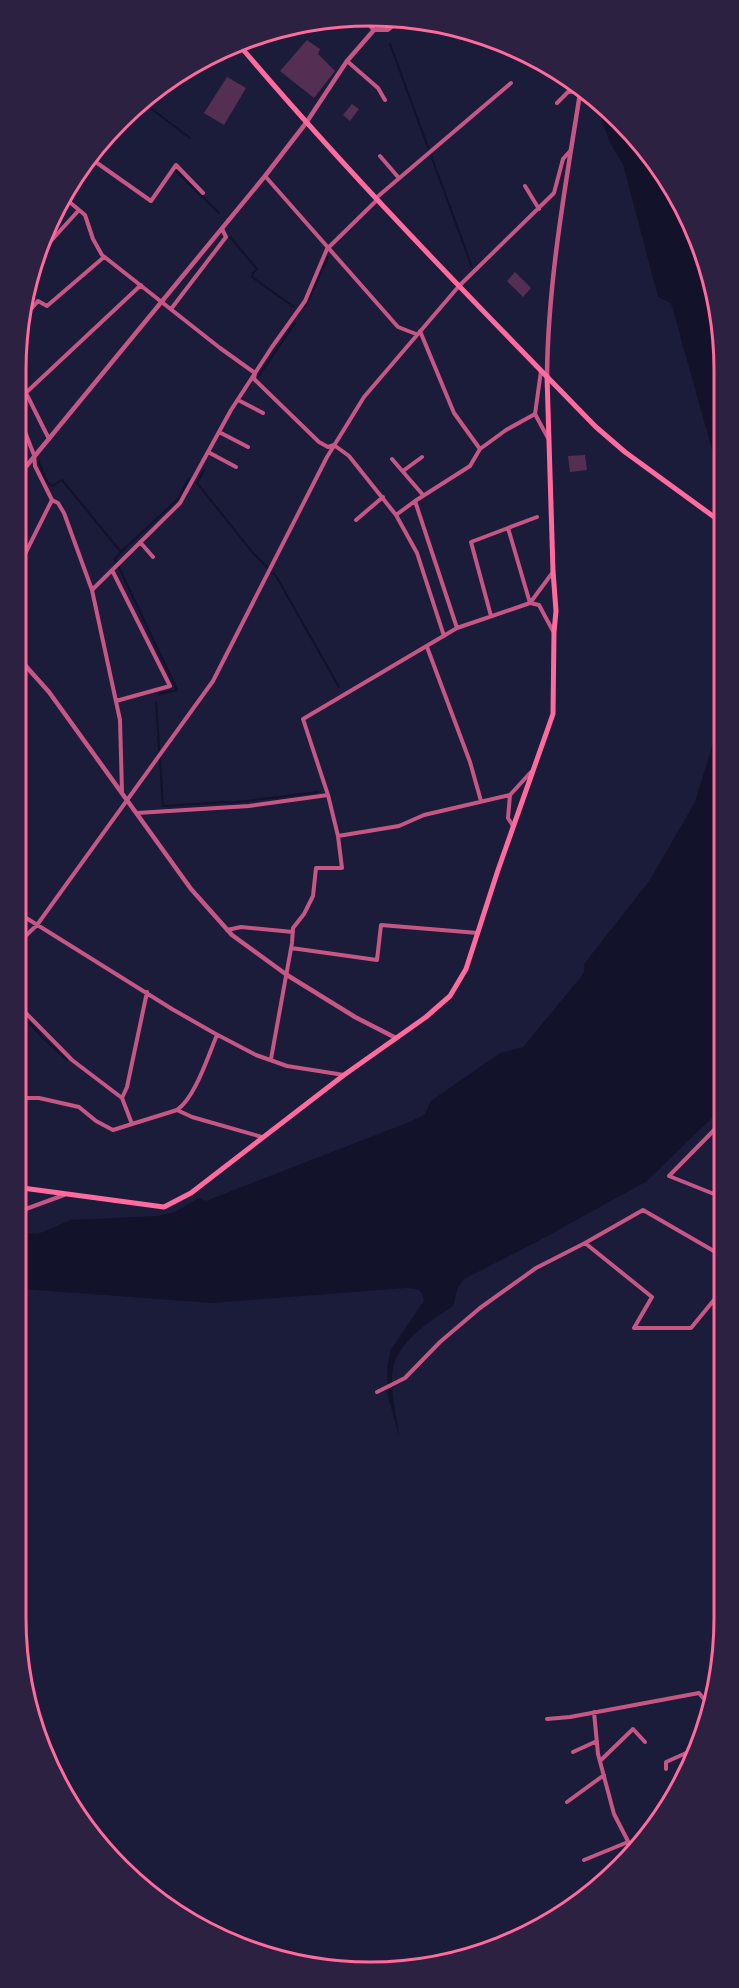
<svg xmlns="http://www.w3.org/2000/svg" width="739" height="1988" viewBox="0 0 739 1988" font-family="'Golos Text',sans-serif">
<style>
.water{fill:#12122b}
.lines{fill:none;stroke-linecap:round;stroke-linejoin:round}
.stream{stroke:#12122b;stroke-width:2}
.building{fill:#542f53}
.minor{stroke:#c65784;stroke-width:4}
.tertiary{stroke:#c65784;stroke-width:4.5}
.secondary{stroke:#ff6b9d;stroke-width:5}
.primary{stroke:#ff6b9d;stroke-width:5}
.rim{fill:none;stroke:#ff6b9d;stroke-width:3}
</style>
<rect width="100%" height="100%" fill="#1b1b3a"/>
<path class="water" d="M 595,101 L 636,136 L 688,213 L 721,323 L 721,489 L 713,453 L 671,303 L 658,297 L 623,164 L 611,145 Z
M 722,699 L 723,1107 L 647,1181 L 540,1240 L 464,1279 L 458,1287 L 453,1306 C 428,1323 390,1345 392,1381 C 392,1399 397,1418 399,1436 L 388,1396 L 387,1368 L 391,1349 L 424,1301 C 422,1287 416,1289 404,1288 L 212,1303 L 23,1289 L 21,1291 L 15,1291 L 15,1224 L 21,1233 L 38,1234 L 71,1220 L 157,1216 L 175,1212 L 199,1198 L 206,1201 L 412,1121 L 425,1114 L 431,1101 L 500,1053 L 523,1047 L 584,973 L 584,964 L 650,880 L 695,802 L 715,737 Z"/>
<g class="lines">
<path class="stream" d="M 390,44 L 472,267
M 145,104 L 190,138
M 174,169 L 219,213
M 230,237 L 257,269 L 253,273 L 252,277 L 294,307
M 305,307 L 328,257
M 258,377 L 295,323
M 39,462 L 47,482 L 52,486 L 62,480 L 121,552 L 115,559 L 177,690 L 159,694
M 204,470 L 197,483 L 253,553 L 276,576 L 339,687
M 121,552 L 178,499 L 189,478
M 156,702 L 163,806 L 225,802 L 229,803 L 318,792
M 15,1007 L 43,1038 L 67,1060"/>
</g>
<path class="building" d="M 307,40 L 320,49 L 318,54 L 335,71 L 314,98 L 280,71 Z
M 227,77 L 246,88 L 224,125 L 204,113 Z
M 352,104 L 359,109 L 350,121 L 343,115 Z
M 515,272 L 531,288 L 523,297 L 507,281 Z
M 585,455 L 587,470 L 570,472 L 568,456 Z"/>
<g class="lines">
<path class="minor" d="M 374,30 L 388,30 L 396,23
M 347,61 L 378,88 L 385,100
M 557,103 L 568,92 L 580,91
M 380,156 L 398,177
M 90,158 L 151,201 L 176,165 L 203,193
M 77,176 L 107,137
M 265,176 L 398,327 L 416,334
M 525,186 L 539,209
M 376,198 L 511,83
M 66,199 L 85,215 L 93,239 L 102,255 L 220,348 L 255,373 L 254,379 L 319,442 L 328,447 L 334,445 L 349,456 L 396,515 L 415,501 L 470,466 L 480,449 L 506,430 L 535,414 L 548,438
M 38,255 L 79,210
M 32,308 L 38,301 L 47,306 L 104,257
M 171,309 L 226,237 L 222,229
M 420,331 L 454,413 L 480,449
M 26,393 L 49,439
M 238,400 L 263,413
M 15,403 L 141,285
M 15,406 L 34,455 L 35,466 L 52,500 L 58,503 L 64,513 L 92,590 L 120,720 L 122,792
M 535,414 L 541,371
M 219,432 L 248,447
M 208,452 L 236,467
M 392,459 L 423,495
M 403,471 L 422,457
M 415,501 L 457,628
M 396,515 L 417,553 L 444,636
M 356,520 L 383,497
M 508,528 L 537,517
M 140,542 L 153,557
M 112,570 L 170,686 L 116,701
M 15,574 L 52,500
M 92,590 L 180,503 L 231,410 L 272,347 L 305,301 L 327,249 L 377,200
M 491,616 L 471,542 L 508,528 L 530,603 L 539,605 L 553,631
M 427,647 L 470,762 L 481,801
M 510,795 L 508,818 L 513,826
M 137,813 L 249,806 L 328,795
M 338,836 L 399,826 L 424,815 L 510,795 L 531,772
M 15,911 L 172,1009 L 214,1033 L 256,1055 L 287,1066 L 344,1075
M 227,930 L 241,927 L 293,932
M 15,946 L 37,925 L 213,681 L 327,457 L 364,397 L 459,286 L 554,193 L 563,159 L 571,150
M 291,948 L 377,960 L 381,925 L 478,933
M 147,992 L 127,1087 L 122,1098 L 132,1124 L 177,1110
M 15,1002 L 72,1060 L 122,1098
M 217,1035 C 208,1056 195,1098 177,1110 L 192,1117 L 262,1137
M 271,1059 L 292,943 L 293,928 L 304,914 L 313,896 L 316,868 L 342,868 L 338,836 L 328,795 L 303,719 L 457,628 L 530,603 L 553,572
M 15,1098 L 39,1098 L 79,1107 L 96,1121 L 113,1130 L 132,1124
M 723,1121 L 669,1176 L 714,1194 L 723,1205
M 15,1213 L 64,1195
M 585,1243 L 652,1297 L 634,1328 L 691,1328 L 723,1289
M 377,1392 L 405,1378 L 440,1342 L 480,1308 L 536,1268 L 585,1243 L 643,1210 L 719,1254 L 723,1254
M 594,1712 L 598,1754 L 614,1814 L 633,1851
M 547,1719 L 570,1717 L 699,1693 L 709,1705 L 711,1712
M 573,1752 L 597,1741
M 600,1761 L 633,1729 L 645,1742
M 666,1769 L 666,1762 L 693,1750
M 567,1802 L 604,1775
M 584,1860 L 628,1842"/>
<path class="tertiary" d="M 547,376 C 548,279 566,183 581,87
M 15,480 L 265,176 L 306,123 L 347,61 L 374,30 L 366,21
M 15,654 L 49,692 L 191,889 L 232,935 L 287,975 L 355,1017 L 396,1038"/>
<path class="secondary" d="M 15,1187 L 164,1207 L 191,1193 L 344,1075 L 426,1017 L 450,996 L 466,969 L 498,870 L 553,714 L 554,632 L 556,611 L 553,571 L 547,376"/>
<path class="primary" d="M 240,46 C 353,179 475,303 596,427 L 625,452 L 721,522"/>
</g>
<path d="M0 0H739V1988H0ZM370 26H370A344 344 0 0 1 714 370V1618A344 344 0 0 1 370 1962H370A344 344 0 0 1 26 1618V370A344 344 0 0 1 370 26Z" fill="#2d2142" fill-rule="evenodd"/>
<path class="rim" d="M370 26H370A344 344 0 0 1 714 370V1618A344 344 0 0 1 370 1962H370A344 344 0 0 1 26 1618V370A344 344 0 0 1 370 26Z"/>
</svg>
